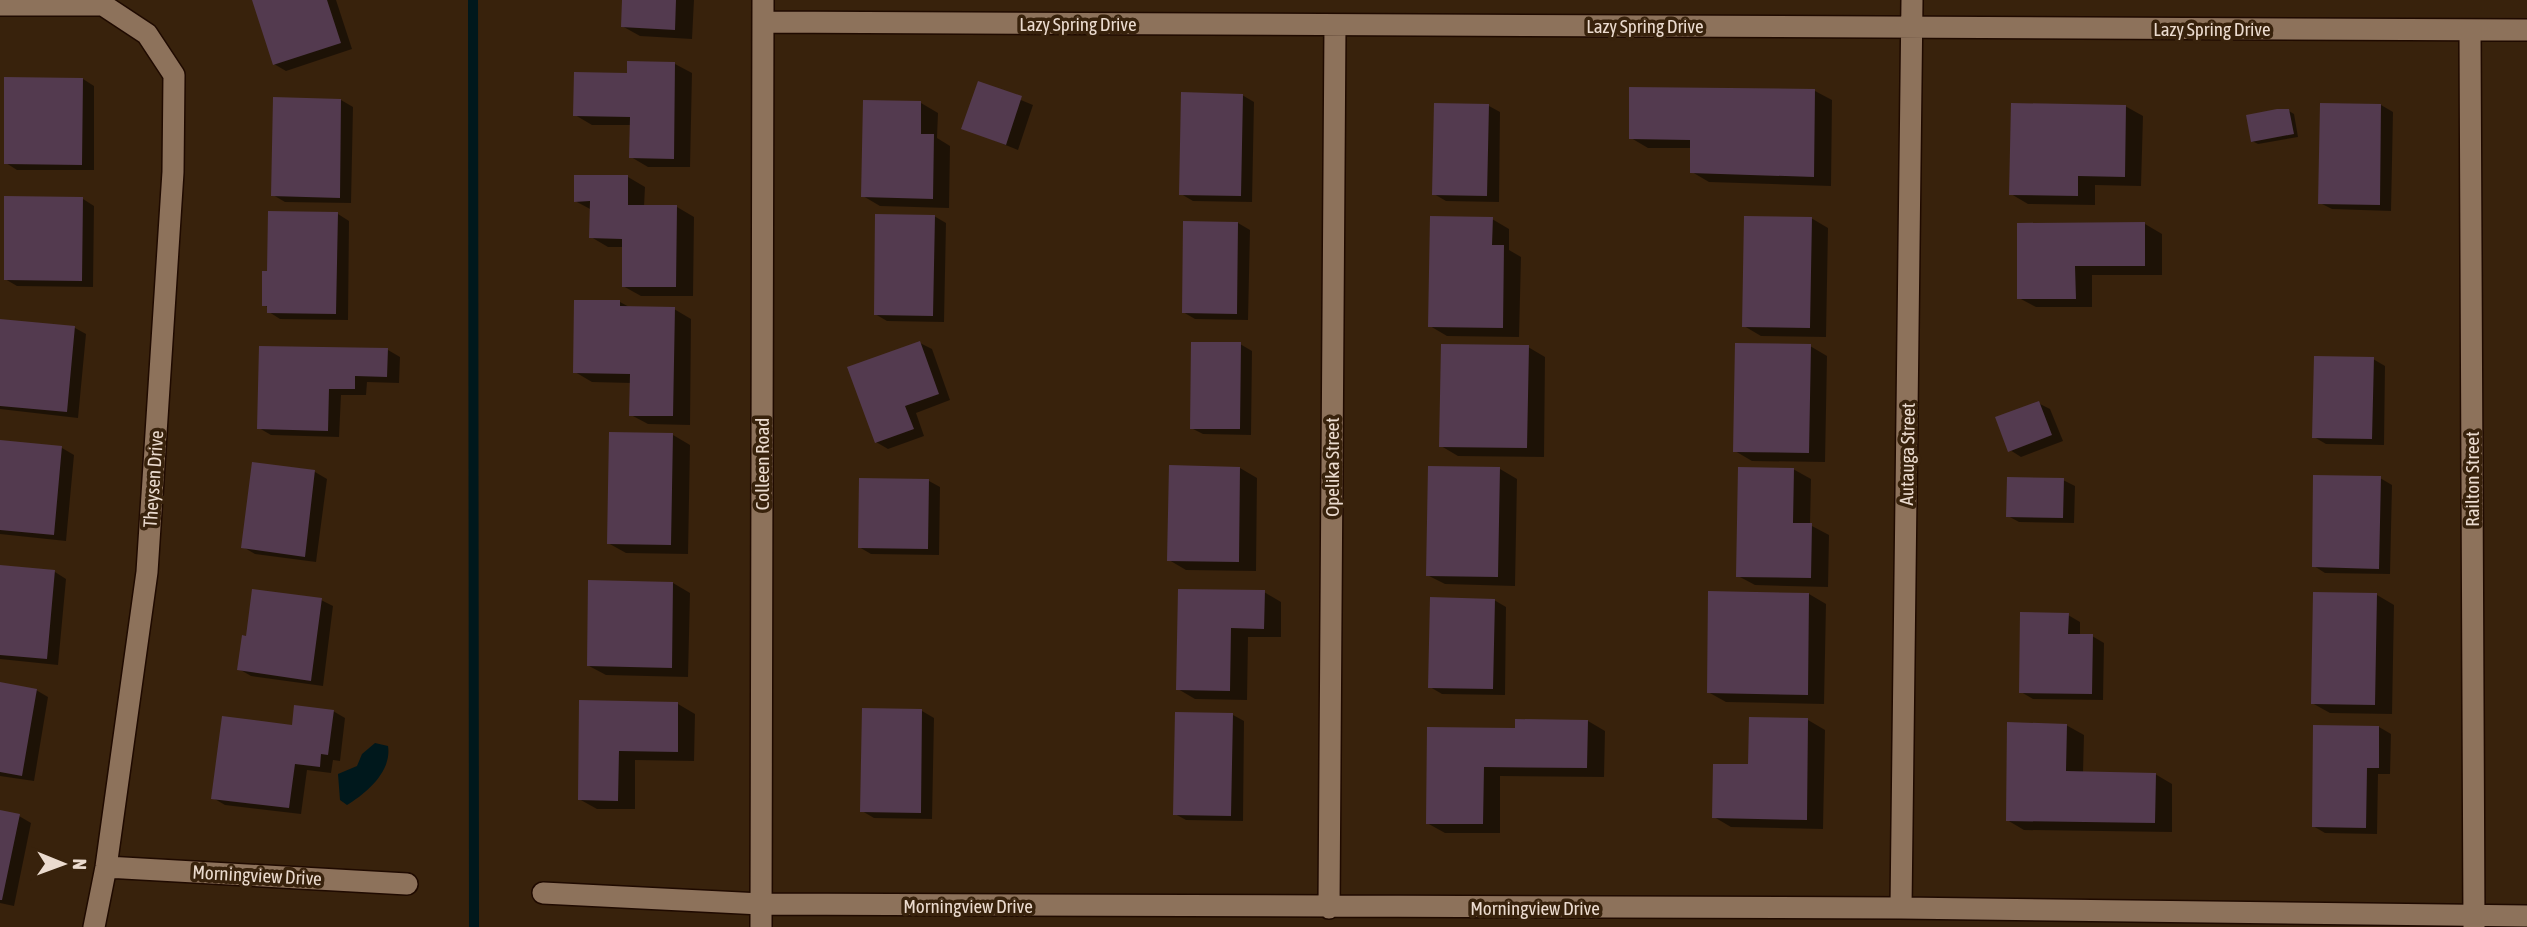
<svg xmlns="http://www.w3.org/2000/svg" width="2527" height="927" viewBox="0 0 2527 927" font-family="'Asap Condensed',sans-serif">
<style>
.water{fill:#00181c}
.shadow{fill:#0007}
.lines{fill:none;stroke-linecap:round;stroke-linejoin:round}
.stream{stroke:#00181c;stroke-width:10}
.building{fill:#533a4f}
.minor-casing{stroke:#1f0a00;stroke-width:24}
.minor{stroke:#8d725b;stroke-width:21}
.labels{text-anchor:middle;stroke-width:7;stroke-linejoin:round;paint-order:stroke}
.street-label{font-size:19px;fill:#ebdbcf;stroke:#38220c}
</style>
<rect width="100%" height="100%" fill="#38220c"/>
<path class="water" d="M 375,743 L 388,746 C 392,771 367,793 347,805 L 340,800 L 338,774 L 357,766 L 362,754 Z"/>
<path class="shadow" d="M 254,0 L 336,0 L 352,49 L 286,71 L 274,64 Z
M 624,0 L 694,0 L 692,39 L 640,36 L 622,26 Z
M 675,64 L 692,73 L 690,167 L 648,167 L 631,157 L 631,125 L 592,125 L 575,115 L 628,75 Z
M 83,79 L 94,86 L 94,170 L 17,170 L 6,163 Z
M 979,83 L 1033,105 L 1018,150 L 963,128 Z
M 1815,91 L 1832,100 L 1831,186 L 1709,182 L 1692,172 L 1692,148 L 1648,148 L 1631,138 Z
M 1242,95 L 1254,102 L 1252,202 L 1193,201 L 1181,194 Z
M 341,100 L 353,107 L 351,203 L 285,202 L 273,195 Z
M 921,103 L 938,113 L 937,138 L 950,146 L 949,208 L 880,206 L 863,196 Z
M 2381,105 L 2393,112 L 2391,211 L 2332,209 L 2320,203 Z
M 1489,106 L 1500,112 L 1499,202 L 1446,201 L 1434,194 Z
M 2125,106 L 2143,116 L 2141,186 L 2095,185 L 2095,205 L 2028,204 L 2011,194 Z
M 2289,111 L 2294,114 L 2298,137 L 2258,144 L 2252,141 Z
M 628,177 L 645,187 L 644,207 L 677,207 L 694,217 L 693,296 L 641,296 L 623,286 L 624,247 L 608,247 L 591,237 L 592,210 L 575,201 Z
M 83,199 L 94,206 L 93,287 L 17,286 L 5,279 Z
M 338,214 L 349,221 L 348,320 L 280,319 L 269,312 L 269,308 L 264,305 L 269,273 Z
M 934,216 L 946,223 L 944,322 L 887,321 L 875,314 Z
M 1811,218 L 1828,228 L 1826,337 L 1761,336 L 1744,326 Z
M 1492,219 L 1509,229 L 1509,250 L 1521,257 L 1519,337 L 1447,336 L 1430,326 Z
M 1185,222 L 1238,223 L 1250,230 L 1248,320 L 1195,319 L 1183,312 Z
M 2145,224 L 2162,234 L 2162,275 L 2092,275 L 2092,307 L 2036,307 L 2019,298 Z
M 620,302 L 631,308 L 674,309 L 691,319 L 690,425 L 648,424 L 631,415 L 631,383 L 592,382 L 575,372 Z
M 0,321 L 75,328 L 86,334 L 78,418 L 0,409 Z
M 920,343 L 932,349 L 950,400 L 916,413 L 924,436 L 888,449 L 876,442 Z
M 1240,344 L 1252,351 L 1251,435 L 1203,434 L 1191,428 Z
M 1810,346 L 1827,356 L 1825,462 L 1752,461 L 1735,451 Z
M 261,347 L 388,350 L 400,357 L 399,383 L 367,382 L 366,395 L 341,395 L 339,437 L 271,435 L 259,428 Z
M 1528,347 L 1545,357 L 1544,457 L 1458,456 L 1441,446 Z
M 2373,359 L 2385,366 L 2384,445 L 2326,444 L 2314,437 Z
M 2038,403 L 2050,409 L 2063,441 L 2021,457 L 2010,450 Z
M 673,435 L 690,445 L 688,554 L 626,553 L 608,543 Z
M 0,442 L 62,448 L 74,455 L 66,541 L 0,534 Z
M 254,464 L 315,472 L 327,479 L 316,562 L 255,554 L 243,547 Z
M 1171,467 L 1240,468 L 1257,478 L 1256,571 L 1186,570 L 1169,560 Z
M 1500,469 L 1517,479 L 1515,586 L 1445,584 L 1427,575 Z
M 1793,469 L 1811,479 L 1810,525 L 1829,535 L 1828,587 L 1755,585 L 1738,576 Z
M 2380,478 L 2392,485 L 2390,574 L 2325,573 L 2314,566 Z
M 2063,480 L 2075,486 L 2074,523 L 2019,522 L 2008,516 Z
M 929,481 L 940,487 L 939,555 L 871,554 L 859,547 Z
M 0,567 L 55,572 L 66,579 L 58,665 L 0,659 Z
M 673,583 L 690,593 L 688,677 L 606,675 L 589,666 Z
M 1180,591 L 1264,592 L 1281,602 L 1281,637 L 1248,637 L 1247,700 L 1195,699 L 1178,689 Z
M 1809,594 L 1826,604 L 1824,704 L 1726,702 L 1708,692 Z
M 2377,595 L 2394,605 L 2392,714 L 2330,713 L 2312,703 Z
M 321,600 L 333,606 L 323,686 L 251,676 L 239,669 L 248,638 Z
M 1494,600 L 1506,607 L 1505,695 L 1442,694 L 1430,687 Z
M 2068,615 L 2080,622 L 2080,636 L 2092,636 L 2104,643 L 2103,700 L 2033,699 L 2021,692 Z
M 0,684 L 36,690 L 48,697 L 34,781 L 0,776 Z
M 581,702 L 678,704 L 695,714 L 694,761 L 635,760 L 635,809 L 597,809 L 579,799 Z
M 864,710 L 922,711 L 934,718 L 932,819 L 874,818 L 862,811 Z
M 333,711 L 345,718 L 340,761 L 333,760 L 331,773 L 307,770 L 301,814 L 225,805 L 213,798 L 293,727 Z
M 1233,715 L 1244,721 L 1243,821 L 1186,820 L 1175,814 Z
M 1808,720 L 1825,730 L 1823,829 L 1731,827 L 1714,817 L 1750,766 Z
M 1588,721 L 1605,731 L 1604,777 L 1500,776 L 1500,833 L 1445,833 L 1427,823 L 1516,729 Z
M 2066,725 L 2084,735 L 2083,773 L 2155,774 L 2172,784 L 2172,832 L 2024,830 L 2007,820 Z
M 2379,727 L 2391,734 L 2390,774 L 2378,774 L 2377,834 L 2325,833 L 2313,826 Z
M 0,812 L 19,816 L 31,823 L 14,906 L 0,903 Z"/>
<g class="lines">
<path class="stream" d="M 473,0 L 474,927"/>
</g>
<path class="building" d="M 252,0 L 327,0 L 341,43 L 273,65 Z
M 622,0 L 676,0 L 675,30 L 621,27 Z
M 627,61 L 675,62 L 674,159 L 629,158 L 630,117 L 573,116 L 574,72 L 627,73 Z
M 4,77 L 83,78 L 82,165 L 4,164 Z
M 978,81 L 1022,96 L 1006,145 L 961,129 Z
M 1629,87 L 1815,89 L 1814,177 L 1690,173 L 1690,140 L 1629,139 Z
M 1181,92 L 1243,94 L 1241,196 L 1179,195 Z
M 273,97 L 341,99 L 340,198 L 271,196 Z
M 863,100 L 921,101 L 921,134 L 934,134 L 933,199 L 861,197 Z
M 1434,103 L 1489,104 L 1487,196 L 1432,195 Z
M 2011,103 L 2126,105 L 2125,177 L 2078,176 L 2078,196 L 2009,195 Z
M 2320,103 L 2381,104 L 2380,205 L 2318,204 Z
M 2277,109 L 2289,109 L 2294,134 L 2251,142 L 2246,115 Z
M 574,175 L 628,175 L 628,205 L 677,205 L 676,287 L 622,287 L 622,239 L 589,238 L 590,201 L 574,202 Z
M 4,196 L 83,197 L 82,281 L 4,280 Z
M 268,211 L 338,212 L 336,314 L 267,313 L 267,306 L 262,306 L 262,271 L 267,271 Z
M 875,214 L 935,215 L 933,316 L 874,315 Z
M 1430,216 L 1493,217 L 1492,245 L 1504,245 L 1503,328 L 1428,327 Z
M 1744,216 L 1812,217 L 1810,328 L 1742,327 Z
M 1183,221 L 1238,222 L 1237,314 L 1182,313 Z
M 2145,222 L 2145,266 L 2075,266 L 2076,299 L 2017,299 L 2017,223 Z
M 574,300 L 620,300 L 620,306 L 675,307 L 673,416 L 629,416 L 630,374 L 573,373 Z
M 0,319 L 75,326 L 67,412 L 0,406 Z
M 920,341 L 939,394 L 905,406 L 914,429 L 875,443 L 847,367 Z
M 1191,342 L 1241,342 L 1240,429 L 1190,429 Z
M 1735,343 L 1811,344 L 1809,453 L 1733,452 Z
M 1441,344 L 1529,345 L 1527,448 L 1439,447 Z
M 259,346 L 388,348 L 387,377 L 355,376 L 355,389 L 329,389 L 328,431 L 257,429 Z
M 2314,356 L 2374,357 L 2372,439 L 2312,438 Z
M 2039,401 L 2052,435 L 2008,452 L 1995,417 Z
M 609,432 L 673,433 L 671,545 L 607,544 Z
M 0,440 L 62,446 L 54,535 L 0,530 Z
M 252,462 L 315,470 L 305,557 L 241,548 Z
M 1169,465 L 1240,467 L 1239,562 L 1167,561 Z
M 1428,466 L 1500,467 L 1498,577 L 1426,576 Z
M 1738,467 L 1794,468 L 1793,523 L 1812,523 L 1811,578 L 1736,577 Z
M 2313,475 L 2381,476 L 2379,569 L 2312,567 Z
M 2007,477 L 2064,478 L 2063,518 L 2006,517 Z
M 859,478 L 929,479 L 928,549 L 858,548 Z
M 0,565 L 55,570 L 47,659 L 0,655 Z
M 588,580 L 673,582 L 672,668 L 587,666 Z
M 252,589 L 322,598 L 311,681 L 237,670 L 242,635 L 246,636 Z
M 1178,589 L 1265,590 L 1264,629 L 1231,628 L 1230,691 L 1176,690 Z
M 1708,591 L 1809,593 L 1808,695 L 1707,693 Z
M 2313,592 L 2377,593 L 2375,705 L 2311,704 Z
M 1430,597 L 1495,599 L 1493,689 L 1428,688 Z
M 2020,612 L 2069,613 L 2068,634 L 2093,634 L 2092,694 L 2019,693 Z
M 0,682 L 37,689 L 22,776 L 0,772 Z
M 579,700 L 678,702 L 678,752 L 619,751 L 618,801 L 578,800 Z
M 294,705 L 334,710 L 328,755 L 321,754 L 320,767 L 295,764 L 289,808 L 211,799 L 222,716 L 292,725 Z
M 862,708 L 922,709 L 921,813 L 860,812 Z
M 1175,712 L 1233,713 L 1231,816 L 1173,815 Z
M 1749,717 L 1808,718 L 1807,820 L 1712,818 L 1713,764 L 1748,764 Z
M 1515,719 L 1588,720 L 1587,768 L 1484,767 L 1483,824 L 1426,824 L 1427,727 L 1515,728 Z
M 2007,722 L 2067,724 L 2066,771 L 2156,773 L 2155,823 L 2006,821 Z
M 2313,725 L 2379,726 L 2379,768 L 2367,768 L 2366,828 L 2312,827 Z
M 0,810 L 20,814 L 2,900 L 0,900 Z"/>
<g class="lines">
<defs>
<path id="minor" d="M 0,5 L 103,5 L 147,34 L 174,75 L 173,172 L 147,572 L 106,867 L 94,927
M 763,22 L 2527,30
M 2470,30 L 2474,927
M 106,867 L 407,884
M 543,893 L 761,904 L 1901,908 L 2527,916
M 1329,908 L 1335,25
M 1901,908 L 1912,0
M 761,927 L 763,0"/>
</defs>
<use href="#minor" class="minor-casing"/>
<use href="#minor" class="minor"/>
</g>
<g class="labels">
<g class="street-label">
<text x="1078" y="31">Lazy Spring Drive</text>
<text x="1645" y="33">Lazy Spring Drive</text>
<text x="2212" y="36">Lazy Spring Drive</text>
<text transform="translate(1907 454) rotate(-89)" y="7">Autauga Street</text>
<text transform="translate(762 464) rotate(-90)" y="7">Colleen Road</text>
<text transform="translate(1332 467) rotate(-90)" y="7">Opelika Street</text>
<text transform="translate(153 479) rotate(-86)" y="7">Theysen Drive</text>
<text transform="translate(2472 479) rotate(-90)" y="7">Railton Street</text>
<text transform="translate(257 875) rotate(3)" y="7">Morningview Drive</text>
<text x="968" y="913">Morningview Drive</text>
<text x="1535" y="915">Morningview Drive</text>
</g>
</g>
<g transform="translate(63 864) rotate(91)" stroke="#38220c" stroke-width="5" paint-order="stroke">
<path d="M0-5L12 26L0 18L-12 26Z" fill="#ebdbcf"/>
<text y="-10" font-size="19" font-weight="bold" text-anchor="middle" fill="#ebdbcf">N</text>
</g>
</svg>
